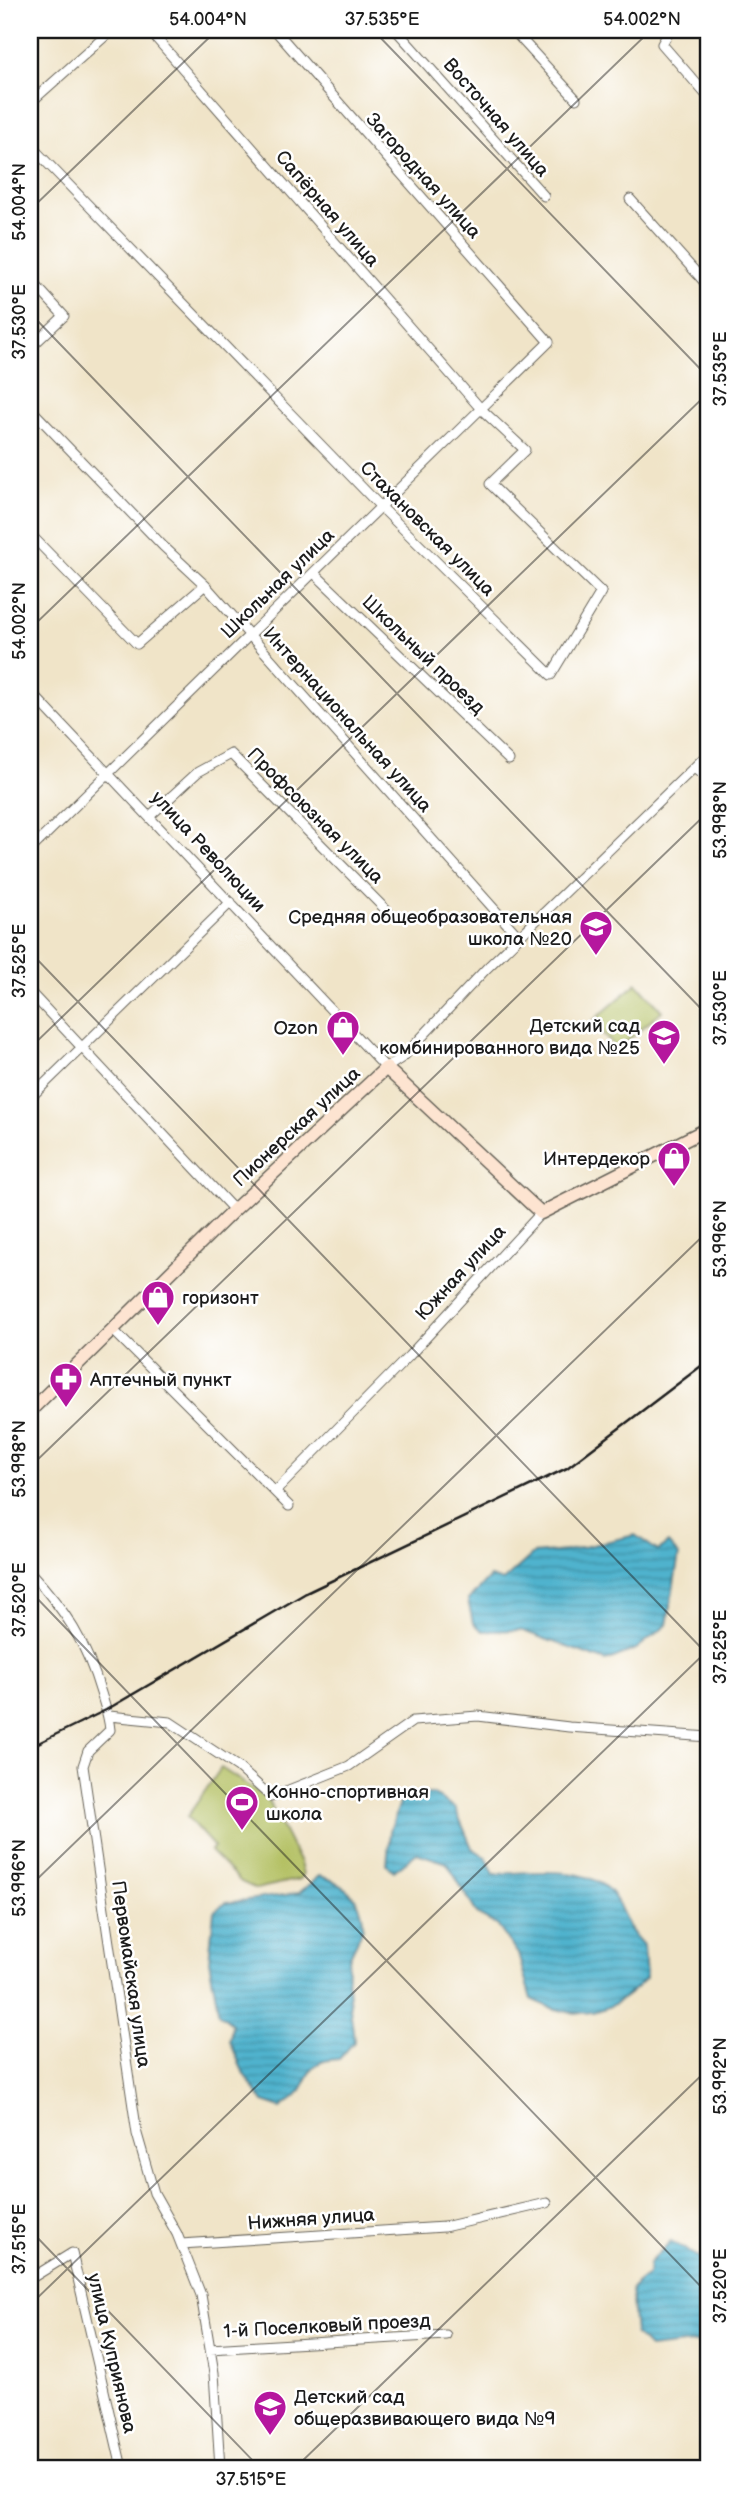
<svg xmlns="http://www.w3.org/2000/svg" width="739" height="2498" viewBox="0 0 739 2498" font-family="'Balsamiq Sans',sans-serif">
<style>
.garden{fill:#b3c062;stroke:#686e3f;stroke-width:2}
.water{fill:url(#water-rules);stroke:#366875;stroke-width:2}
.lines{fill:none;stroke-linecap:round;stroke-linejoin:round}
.street-casing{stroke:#666258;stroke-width:11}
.secondary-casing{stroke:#666258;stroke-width:15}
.street{stroke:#fff;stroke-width:9}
.secondary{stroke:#fde4d1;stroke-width:12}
.rail{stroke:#1c1c1c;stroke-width:2.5}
.ticks{fill:none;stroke:#1c1c1c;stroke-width:2;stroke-opacity:0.45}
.labels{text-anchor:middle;stroke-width:5;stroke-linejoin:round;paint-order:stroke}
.street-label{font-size:19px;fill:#1c1c1c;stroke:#fff}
.poi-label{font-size:19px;fill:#1c1c1c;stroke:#fff;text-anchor:end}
.neatline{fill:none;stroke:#1c1c1c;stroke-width:2.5}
.ticks-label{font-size:18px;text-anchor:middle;fill:#1c1c1c}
</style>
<defs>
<pattern id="water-rules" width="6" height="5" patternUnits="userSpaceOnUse" patternTransform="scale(1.75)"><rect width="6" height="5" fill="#4fb3ce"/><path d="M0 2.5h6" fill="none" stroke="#4191a6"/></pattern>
</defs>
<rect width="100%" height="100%" fill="#fff"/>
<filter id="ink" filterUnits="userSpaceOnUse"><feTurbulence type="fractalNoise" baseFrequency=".0143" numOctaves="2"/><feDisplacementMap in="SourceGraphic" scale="14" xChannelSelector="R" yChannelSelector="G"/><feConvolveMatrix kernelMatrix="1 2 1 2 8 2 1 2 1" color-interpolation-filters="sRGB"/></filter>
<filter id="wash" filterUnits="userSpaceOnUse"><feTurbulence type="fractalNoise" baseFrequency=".00686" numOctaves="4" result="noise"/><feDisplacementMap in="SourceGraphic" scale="28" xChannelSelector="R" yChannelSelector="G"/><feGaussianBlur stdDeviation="1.57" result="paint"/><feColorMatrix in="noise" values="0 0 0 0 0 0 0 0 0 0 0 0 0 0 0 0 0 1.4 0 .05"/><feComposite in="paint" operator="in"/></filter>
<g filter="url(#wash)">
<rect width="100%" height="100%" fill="#f0e4c8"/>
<path class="garden" d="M 637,983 L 662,1011 L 617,1050 L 593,1021 Z
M 221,1768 L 267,1798 L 300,1863 L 303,1874 L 300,1879 L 256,1889 L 241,1882 L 210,1851 L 214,1847 L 187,1817 Z"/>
<path class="water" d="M 635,1535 L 658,1551 L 668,1543 L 679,1555 L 667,1625 L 636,1649 L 606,1661 L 520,1630 L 483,1631 L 473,1623 L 468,1600 L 490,1577 L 503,1581 L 533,1554 L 566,1551 Z
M 403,1794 L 433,1794 L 455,1808 L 472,1848 L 486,1857 L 494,1874 C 531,1873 595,1862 616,1900 C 628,1921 626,1928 644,1946 L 646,1978 C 610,2016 579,2023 531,1999 L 518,1954 L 497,1925 L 478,1915 L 447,1863 L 417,1853 L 394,1871 L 387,1865 L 390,1831 Z
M 319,1876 C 342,1881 363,1898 363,1925 C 362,1938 349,1950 348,1965 C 346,1991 352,2016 354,2042 L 339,2059 C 308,2060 313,2073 299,2093 C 295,2099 286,2103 281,2108 L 263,2102 L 244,2074 L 230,2041 L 232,2024 L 219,2014 L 209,1961 L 214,1911 L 226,1903 L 299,1893 Z
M 671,2241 L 701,2259 L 709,2259 L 709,2341 L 649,2348 L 635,2334 L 631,2289 L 648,2275 L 649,2263 Z"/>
</g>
<g filter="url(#ink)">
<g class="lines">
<defs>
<path id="street" d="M 396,30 L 544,196
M 513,30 L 576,99
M 670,30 L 662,44 L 709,98
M 30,103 L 112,30
M 30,145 L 380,506 L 551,675 L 601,592 L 490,484 L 525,450 L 481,409 L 149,30
M 630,199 L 709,287
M 30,279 L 64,316 L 30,348
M 30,408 L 163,546 L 205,585 L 519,937
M 30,534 L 137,644 L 205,585
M 314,573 L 509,760
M 30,691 L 386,1068 L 403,1057 L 486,969 L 709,753
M 694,768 L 709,780
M 150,816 L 198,772 L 231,754 L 389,913
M 30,850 L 549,342 L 275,30
M 30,992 L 234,1210
M 30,1098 L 231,902
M 113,1330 L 289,1506
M 275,1492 L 409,1356 L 541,1213
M 30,1572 C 66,1611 86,1642 101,1693 C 105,1706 109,1717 110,1730 L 88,1751 L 83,1766 L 137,2134 L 154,2193 L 177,2234 L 201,2295 L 214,2373 L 220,2468
M 109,1716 L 170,1722 L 238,1767 L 271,1797 L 349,1766 L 413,1721 L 478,1716 L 569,1727 L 709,1737
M 181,2244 L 444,2227 L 547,2203
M 30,2279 L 72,2253 L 122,2468
M 210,2349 L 446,2335"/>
<path id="secondary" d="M 30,1411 L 234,1210 L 386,1068 L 541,1213 L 709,1128"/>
</defs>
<use href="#street" class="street-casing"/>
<use href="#secondary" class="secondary-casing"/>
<use href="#street" class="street"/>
<use href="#secondary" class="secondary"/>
<path class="rail" d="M 30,1747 L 106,1710 L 306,1593 L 567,1468 L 709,1360"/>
</g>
</g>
<path class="ticks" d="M 373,30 L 709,378M 30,210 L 217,30M 30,313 L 709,1017M 30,629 L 651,30M 30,952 L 709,1656M 30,1048 L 709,392M 30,1467 L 709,811M 30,1591 L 709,2295M 30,1886 L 709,1230M 30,2230 L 260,2468M 30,2305 L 709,1649M 295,2468 L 709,2068"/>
<defs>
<symbol id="school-pin" viewBox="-11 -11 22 30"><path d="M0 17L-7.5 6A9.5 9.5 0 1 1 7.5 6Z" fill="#b5179e" stroke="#fff"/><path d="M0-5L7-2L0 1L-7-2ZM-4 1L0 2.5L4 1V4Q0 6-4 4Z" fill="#fff"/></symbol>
<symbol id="shop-pin" viewBox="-11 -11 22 30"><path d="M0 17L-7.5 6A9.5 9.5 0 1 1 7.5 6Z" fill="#b5179e" stroke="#fff"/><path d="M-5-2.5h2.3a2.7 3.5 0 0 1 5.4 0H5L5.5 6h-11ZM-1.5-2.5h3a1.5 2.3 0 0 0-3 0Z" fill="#fff"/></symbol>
<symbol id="pharmacy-pin" viewBox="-11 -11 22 30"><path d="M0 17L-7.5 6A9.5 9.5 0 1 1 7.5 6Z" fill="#b5179e" stroke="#fff"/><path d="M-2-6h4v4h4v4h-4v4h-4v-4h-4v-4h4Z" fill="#fff"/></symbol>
<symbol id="stadium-pin" viewBox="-11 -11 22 30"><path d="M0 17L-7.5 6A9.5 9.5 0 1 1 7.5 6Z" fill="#b5179e" stroke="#fff"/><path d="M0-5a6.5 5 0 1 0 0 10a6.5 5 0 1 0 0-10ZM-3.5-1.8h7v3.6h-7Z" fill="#fff"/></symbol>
</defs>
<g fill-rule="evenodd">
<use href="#school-pin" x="577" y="908" width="38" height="52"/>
<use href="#shop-pin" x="324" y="1008" width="38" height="52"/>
<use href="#school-pin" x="645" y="1017" width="38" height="52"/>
<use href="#shop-pin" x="655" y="1139" width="38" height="52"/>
<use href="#shop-pin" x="139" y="1278" width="38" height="52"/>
<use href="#pharmacy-pin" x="47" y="1360" width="38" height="52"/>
<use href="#stadium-pin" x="223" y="1783" width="38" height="52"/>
<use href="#school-pin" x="251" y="2388" width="38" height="52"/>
</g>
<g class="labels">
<g class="street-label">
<text transform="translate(497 117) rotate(49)" y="7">Восточная улица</text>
<text transform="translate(424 175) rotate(48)" y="7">Загородная улица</text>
<text transform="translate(328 208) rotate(49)" y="7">Сапёрная улица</text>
<text transform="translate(428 528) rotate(45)" y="7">Стахановская улица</text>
<text transform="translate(277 583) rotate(-44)" y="7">Школьная улица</text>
<text transform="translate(424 654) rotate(44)" y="7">Школьный проезд</text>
<text transform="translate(348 719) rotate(48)" y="7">Интернациональная улица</text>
<text transform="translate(316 815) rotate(45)" y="7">Профсоюзная улица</text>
<text transform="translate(209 851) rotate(47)" y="7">улица Революции</text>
<text transform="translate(296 1126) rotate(-43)" y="7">Пионерская улица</text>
<text transform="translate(460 1272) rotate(-47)" y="7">Южная улица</text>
<text transform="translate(132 1974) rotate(82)" y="7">Первомайская улица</text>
<text transform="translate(311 2218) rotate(-4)" y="7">Нижняя улица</text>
<text transform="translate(327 2325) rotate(-3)" y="7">1-й Поселковый проезд</text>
<text transform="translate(113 2353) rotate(77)" y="7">улица Куприянова</text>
</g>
<g class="poi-label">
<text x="572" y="923">Средняя общеобразовательная<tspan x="572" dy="22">школа №20</tspan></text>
<text x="640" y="1032">Детский сад<tspan x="640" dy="22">комбинированного вида №25</tspan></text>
<text x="318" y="1034">Ozon</text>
<text x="650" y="1165">Интердекор</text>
<text x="182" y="1304" text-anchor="start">горизонт</text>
<text x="90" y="1386" text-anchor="start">Аптечный пункт</text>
<text x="266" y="1798" text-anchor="start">Конно-спортивная<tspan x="266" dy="22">школа</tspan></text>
<text x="294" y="2403" text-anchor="start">Детский сад<tspan x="294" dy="22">общеразвивающего вида №9</tspan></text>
</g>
</g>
<rect width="739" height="2498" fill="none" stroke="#fff" stroke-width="77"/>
<rect x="38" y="38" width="662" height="2422" class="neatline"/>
<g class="ticks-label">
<text x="208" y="25">54.004°N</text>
<text x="382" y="25">37.535°E</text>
<text x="642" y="25">54.002°N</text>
<text transform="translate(19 202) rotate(-90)" y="6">54.004°N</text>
<text transform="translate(19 322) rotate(-90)" y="6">37.530°E</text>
<text transform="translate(720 369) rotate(-90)" y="6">37.535°E</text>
<text transform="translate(19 621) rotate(-90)" y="6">54.002°N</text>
<text transform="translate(720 820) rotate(-90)" y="6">53.998°N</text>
<text transform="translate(19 961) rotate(-90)" y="6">37.525°E</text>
<text transform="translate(720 1008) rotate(-90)" y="6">37.530°E</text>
<text transform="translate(720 1239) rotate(-90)" y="6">53.996°N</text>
<text transform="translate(19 1459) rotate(-90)" y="6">53.998°N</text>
<text transform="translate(19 1600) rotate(-90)" y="6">37.520°E</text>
<text transform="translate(720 1647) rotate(-90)" y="6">37.525°E</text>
<text transform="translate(19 1878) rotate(-90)" y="6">53.996°N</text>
<text transform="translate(720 2076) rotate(-90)" y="6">53.992°N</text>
<text transform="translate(19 2239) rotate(-90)" y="6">37.515°E</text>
<text transform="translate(720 2286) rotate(-90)" y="6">37.520°E</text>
<text x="251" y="2485">37.515°E</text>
</g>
</svg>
